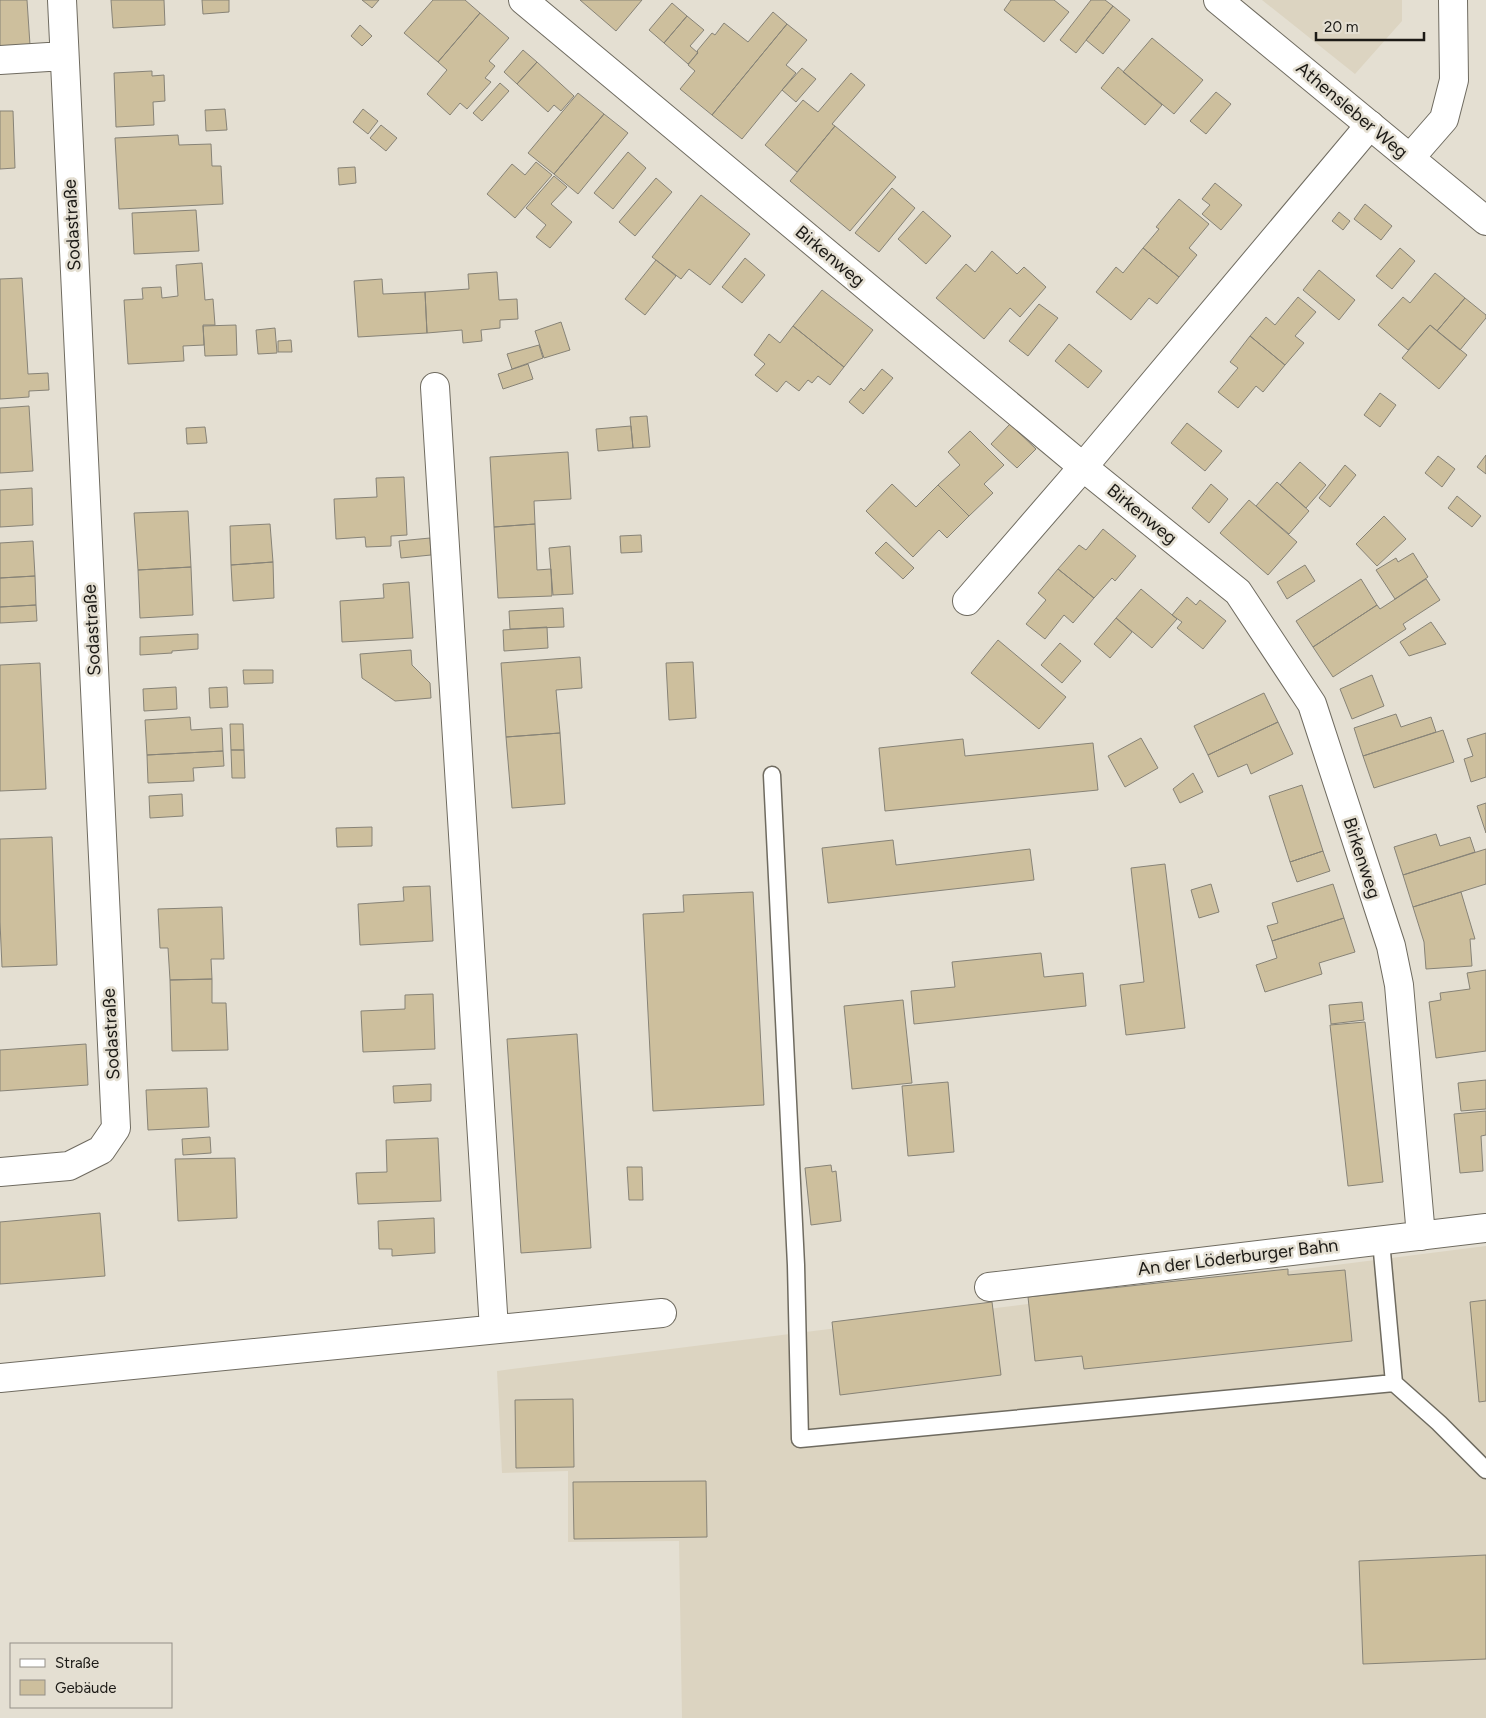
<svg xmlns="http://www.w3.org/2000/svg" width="1486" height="1718" viewBox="0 0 1486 1718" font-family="Figtree,sans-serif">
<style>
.built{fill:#dcd4c1}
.building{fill:#cdbf9d;stroke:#878377}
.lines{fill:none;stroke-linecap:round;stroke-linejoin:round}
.service-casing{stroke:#6f6b60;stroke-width:19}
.minor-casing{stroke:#6f6b60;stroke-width:30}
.secondary-casing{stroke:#6f6b60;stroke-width:30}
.service{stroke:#fff;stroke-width:16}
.minor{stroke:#fff;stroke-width:28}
.secondary{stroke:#fff;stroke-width:28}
.labels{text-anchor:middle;stroke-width:5;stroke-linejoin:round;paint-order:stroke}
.street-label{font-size:18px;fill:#1c1a16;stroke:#e4dfd2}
</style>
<rect width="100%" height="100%" fill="#e4dfd2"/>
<path class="built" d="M 1262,0 L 1402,0 L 1402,21 L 1355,74 Z
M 1486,1246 L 1486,1718 L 682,1718 L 679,1541 L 568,1542 L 568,1471 L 502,1473 L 497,1371 Z"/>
<path class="building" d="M 0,0 L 27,0 L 30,45 L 0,47 Z
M 111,0 L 164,0 L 165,25 L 113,28 Z
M 202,0 L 229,0 L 229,12 L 203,14 Z
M 362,0 L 379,0 L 372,8 Z
M 433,0 L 465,0 L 480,13 L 438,62 L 404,33 Z
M 580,0 L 642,0 L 616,31 Z
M 1011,0 L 1054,0 L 1069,12 L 1044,42 L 1004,10 Z
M 1091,0 L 1105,0 L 1113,6 L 1076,53 L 1060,40 Z
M 672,3 L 687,16 L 664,43 L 649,30 Z
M 1113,6 L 1130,20 L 1103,54 L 1086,40 Z
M 773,12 L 787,24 L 712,115 L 680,89 L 695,71 L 688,65 L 698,52 L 697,51 L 712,33 L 715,35 L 724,23 L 748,42 Z
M 480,13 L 509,38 L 489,61 L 495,66 L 485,78 L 491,82 L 467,109 L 460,103 L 450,115 L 427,94 L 447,70 L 438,62 Z
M 687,16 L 704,30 L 690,46 L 698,53 L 688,64 L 664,43 Z
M 787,24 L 807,40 L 786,65 L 796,73 L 742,139 L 712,115 Z
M 360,25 L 372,36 L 362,46 L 351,36 Z
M 1152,38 L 1203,80 L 1174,114 L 1123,72 Z
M 523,50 L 537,62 L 517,84 L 504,72 Z
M 537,62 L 574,96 L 561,111 L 554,105 L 548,112 L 517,84 Z
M 1118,67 L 1162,105 L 1145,125 L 1101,88 Z
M 802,68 L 816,79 L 796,102 L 782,90 Z
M 152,71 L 152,76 L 164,75 L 165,101 L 153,102 L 154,125 L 116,127 L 114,73 Z
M 851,73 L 865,85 L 832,124 L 835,126 L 797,172 L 765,145 L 803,100 L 818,112 Z
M 500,83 L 509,91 L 482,121 L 473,113 Z
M 1216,92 L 1231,104 L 1206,134 L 1190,121 Z
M 578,93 L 604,114 L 554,174 L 528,153 Z
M 225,109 L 227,130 L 206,131 L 205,110 Z
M 363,109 L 378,121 L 368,134 L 353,122 Z
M 0,111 L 13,111 L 15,168 L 0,169 Z
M 604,114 L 628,133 L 578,194 L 554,174 Z
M 381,125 L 397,138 L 386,151 L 370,138 Z
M 835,126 L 896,177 L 850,231 L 790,181 Z
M 178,135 L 179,145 L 211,144 L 212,166 L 221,166 L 223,204 L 119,209 L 115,138 Z
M 628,152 L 646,168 L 613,209 L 594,193 Z
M 536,162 L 552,175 L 515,218 L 487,194 L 512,164 L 525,175 Z
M 355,167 L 356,183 L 339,185 L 338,168 Z
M 554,176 L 567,187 L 551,204 L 572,222 L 550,248 L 536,237 L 546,225 L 526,208 Z
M 656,178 L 672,192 L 635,236 L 619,222 Z
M 1215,183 L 1242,205 L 1221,230 L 1202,214 L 1210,205 L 1202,199 Z
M 892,188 L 915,208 L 879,252 L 855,233 Z
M 701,195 L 750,234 L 710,285 L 689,269 L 681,279 L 652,257 Z
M 1179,199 L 1209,224 L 1189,248 L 1197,255 L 1179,277 L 1143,248 L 1159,229 L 1156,227 Z
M 1365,204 L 1392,226 L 1381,240 L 1354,219 Z
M 196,210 L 199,251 L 134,254 L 132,213 Z
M 923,211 L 951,236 L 926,264 L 898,239 Z
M 1339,212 L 1350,221 L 1343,230 L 1332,221 Z
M 1143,248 L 1179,277 L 1157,304 L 1149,298 L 1131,320 L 1096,292 L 1116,267 L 1123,273 Z
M 1400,248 L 1415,261 L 1392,289 L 1376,276 Z
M 992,251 L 1017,274 L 1024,267 L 1046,287 L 1020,317 L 1010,308 L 984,339 L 936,298 L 966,264 L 975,272 Z
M 745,258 L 765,275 L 742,303 L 722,287 Z
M 656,260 L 676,276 L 645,315 L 625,299 Z
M 202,263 L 205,300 L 213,299 L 215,325 L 203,325 L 204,345 L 183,346 L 184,361 L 128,364 L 124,300 L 143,299 L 142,288 L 161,287 L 162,298 L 178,296 L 176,265 Z
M 1319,270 L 1355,300 L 1339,320 L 1303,290 Z
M 497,272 L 499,300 L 517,299 L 518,319 L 500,320 L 500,328 L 481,330 L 482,341 L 463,343 L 462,330 L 427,333 L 425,292 L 469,289 L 468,274 Z
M 1435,273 L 1465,298 L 1437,331 L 1430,325 L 1408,350 L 1378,325 L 1403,297 L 1410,303 Z
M 22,278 L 28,374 L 48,373 L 49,390 L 29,391 L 29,397 L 0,399 L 0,279 Z
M 382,279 L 383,294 L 425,292 L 427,333 L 358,337 L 354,281 Z
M 822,290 L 873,330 L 844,367 L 793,326 Z
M 1298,297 L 1316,312 L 1295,336 L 1304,343 L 1285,365 L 1250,336 L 1266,317 L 1275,325 Z
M 1465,298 L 1486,315 L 1486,318 L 1460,350 L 1437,331 Z
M 1039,304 L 1058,318 L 1028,356 L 1009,341 Z
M 561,322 L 570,350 L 544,358 L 535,331 Z
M 236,325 L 237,355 L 205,356 L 203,326 Z
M 1430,325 L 1467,355 L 1439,389 L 1402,358 Z
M 793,326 L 844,367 L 830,385 L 818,376 L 812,383 L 808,380 L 799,391 L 786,381 L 777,392 L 755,375 L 765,364 L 754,355 L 769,334 L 780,343 Z
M 275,328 L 277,353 L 258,354 L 256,330 Z
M 1250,336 L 1285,365 L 1263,392 L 1256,386 L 1238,408 L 1218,392 L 1238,368 L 1230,362 Z
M 291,340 L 292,352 L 278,352 L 278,341 Z
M 1069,344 L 1102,371 L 1088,388 L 1055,361 Z
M 539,345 L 543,358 L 512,369 L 507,354 Z
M 528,364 L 533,379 L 503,389 L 498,374 Z
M 882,369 L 893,378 L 863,414 L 849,402 L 861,388 L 864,391 Z
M 1380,393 L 1396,405 L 1380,427 L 1364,415 Z
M 29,406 L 33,471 L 0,473 L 0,408 Z
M 647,416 L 650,447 L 633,448 L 630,417 Z
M 1187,423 L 1222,451 L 1205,471 L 1171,443 Z
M 1010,424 L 1036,449 L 1017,468 L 991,444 Z
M 631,426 L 633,448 L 598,451 L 596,429 Z
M 205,427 L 207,443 L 187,444 L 186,428 Z
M 970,431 L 1004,465 L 984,484 L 993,493 L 969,516 L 938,485 L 960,465 L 948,452 Z
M 568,452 L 571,499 L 534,501 L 535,524 L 494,527 L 490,457 Z
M 1486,455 L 1486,474 L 1477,467 Z
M 1438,456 L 1455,469 L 1442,487 L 1425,473 Z
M 1300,462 L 1326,485 L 1306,508 L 1280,485 Z
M 1345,465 L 1356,475 L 1330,507 L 1319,498 Z
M 404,477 L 407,535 L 391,536 L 391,546 L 366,547 L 365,537 L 336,539 L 334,499 L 377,497 L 376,478 Z
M 1277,482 L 1309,511 L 1289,534 L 1256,506 Z
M 892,484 L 916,507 L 938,485 L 969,516 L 947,538 L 939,530 L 913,557 L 866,511 Z
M 1211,484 L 1228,499 L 1209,523 L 1192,508 Z
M 32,488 L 33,525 L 0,527 L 0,490 Z
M 1457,496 L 1481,516 L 1472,527 L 1448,508 Z
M 1249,500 L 1297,542 L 1268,575 L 1220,533 Z
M 188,511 L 191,567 L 138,570 L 134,513 Z
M 1384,516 L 1406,539 L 1377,566 L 1356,544 Z
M 270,524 L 273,562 L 231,565 L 230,526 Z
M 535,524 L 537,570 L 551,569 L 552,596 L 498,598 L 494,527 Z
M 1103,529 L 1136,556 L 1115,581 L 1112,578 L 1094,598 L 1058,569 L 1079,545 L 1086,550 Z
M 641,535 L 642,552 L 621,553 L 620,536 Z
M 430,538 L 431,555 L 401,558 L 399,541 Z
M 33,541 L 35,576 L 0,578 L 0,543 Z
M 886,542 L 914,568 L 903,579 L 875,553 Z
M 570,546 L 573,594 L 553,595 L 549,548 Z
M 1413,553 L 1428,577 L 1395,599 L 1376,570 L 1396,558 L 1398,562 Z
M 273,562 L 274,598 L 233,601 L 231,565 Z
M 1305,565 L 1315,581 L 1287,599 L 1277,582 Z
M 191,567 L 193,615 L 140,618 L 138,570 Z
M 1058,569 L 1094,598 L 1073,623 L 1064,615 L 1045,639 L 1026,624 L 1046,600 L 1038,593 Z
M 35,576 L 36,605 L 0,607 L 0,578 Z
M 1361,579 L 1377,605 L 1313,647 L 1296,621 Z
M 1426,579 L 1440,600 L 1403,624 L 1406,629 L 1333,677 L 1313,647 L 1377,605 L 1380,609 Z
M 409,582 L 413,638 L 342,642 L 340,601 L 384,598 L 383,584 Z
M 1141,589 L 1177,619 L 1152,648 L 1116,618 Z
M 1187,597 L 1196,605 L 1200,600 L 1226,621 L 1203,649 L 1177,628 L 1182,622 L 1172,615 Z
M 36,605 L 37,621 L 0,623 L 0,607 Z
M 563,608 L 564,627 L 510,629 L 509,611 Z
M 1116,618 L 1132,632 L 1110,658 L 1094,644 Z
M 1431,622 L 1446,644 L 1409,656 L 1400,642 Z
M 547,627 L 548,648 L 504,651 L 503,630 Z
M 198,634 L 198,649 L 172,651 L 172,653 L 140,655 L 140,637 Z
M 998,640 L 1066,697 L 1039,729 L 971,673 Z
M 1060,643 L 1081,661 L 1062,683 L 1041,665 Z
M 411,650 L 412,665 L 430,683 L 431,698 L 395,701 L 362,678 L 360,654 Z
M 580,657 L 582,688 L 556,690 L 560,733 L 506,737 L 501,663 Z
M 693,662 L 696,718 L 669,720 L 666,663 Z
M 40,663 L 46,789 L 0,791 L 0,665 Z
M 243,670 L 273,670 L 273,683 L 244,684 Z
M 1372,675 L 1384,706 L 1352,719 L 1340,689 Z
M 176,687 L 177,709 L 144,711 L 143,689 Z
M 227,687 L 228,707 L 210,708 L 209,688 Z
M 1264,693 L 1278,722 L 1208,755 L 1194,726 Z
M 1396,714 L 1401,727 L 1431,717 L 1436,732 L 1363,756 L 1354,728 Z
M 190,717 L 191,730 L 222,728 L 223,751 L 147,755 L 145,720 Z
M 1278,722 L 1293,754 L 1251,774 L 1247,764 L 1218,777 L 1208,755 Z
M 230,724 L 243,724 L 244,750 L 231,750 Z
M 1443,730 L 1454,762 L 1374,788 L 1363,756 Z
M 560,733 L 565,804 L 512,808 L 506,737 Z
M 1486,733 L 1486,777 L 1471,782 L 1464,759 L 1473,756 L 1467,739 Z
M 1141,738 L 1158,768 L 1125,787 L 1108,756 Z
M 963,739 L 965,756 L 1093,743 L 1098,790 L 885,811 L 879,748 Z
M 231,750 L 244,750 L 245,778 L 232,778 Z
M 223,751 L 224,766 L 193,768 L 194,781 L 148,783 L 147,755 Z
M 1193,773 L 1203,792 L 1180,803 L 1173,789 Z
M 1302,785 L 1323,851 L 1290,862 L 1269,796 Z
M 182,794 L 183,816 L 150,818 L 149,796 Z
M 1486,803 L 1486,833 L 1477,806 Z
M 372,827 L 372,846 L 337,847 L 336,828 Z
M 1436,834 L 1440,846 L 1470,837 L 1475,852 L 1403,875 L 1394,847 Z
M 52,837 L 57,965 L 2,967 L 0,922 L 0,839 Z
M 893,840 L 896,865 L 1030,849 L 1034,880 L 828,903 L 822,848 Z
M 1486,849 L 1486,884 L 1413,907 L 1403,875 Z
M 1323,851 L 1330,871 L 1297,882 L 1290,862 Z
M 1165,864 L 1185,1028 L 1126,1035 L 1120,985 L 1144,982 L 1131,868 Z
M 1211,884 L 1219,912 L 1199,918 L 1191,890 Z
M 1333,884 L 1344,918 L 1272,941 L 1267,926 L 1278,923 L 1272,903 Z
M 430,886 L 433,941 L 360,945 L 358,904 L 404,901 L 403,887 Z
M 753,892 L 764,1105 L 653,1111 L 643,914 L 684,912 L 683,895 Z
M 1461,892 L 1475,939 L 1470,939 L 1472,966 L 1426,969 L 1424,942 L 1413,907 Z
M 222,907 L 224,959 L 211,959 L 212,979 L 170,980 L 168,948 L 160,948 L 158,909 Z
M 1344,918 L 1355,952 L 1319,963 L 1322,974 L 1265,992 L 1256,965 L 1277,958 L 1272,941 Z
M 1041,953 L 1044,977 L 1083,973 L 1086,1006 L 914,1024 L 911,991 L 955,987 L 952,962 Z
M 1486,970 L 1486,1051 L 1436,1058 L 1429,1002 L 1441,1000 L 1440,993 L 1470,989 L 1467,973 Z
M 212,979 L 212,1003 L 226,1003 L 228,1050 L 172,1051 L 170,980 Z
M 433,994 L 435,1049 L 363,1052 L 361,1011 L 405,1009 L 405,995 Z
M 903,1000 L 912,1083 L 852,1089 L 844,1006 Z
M 1362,1002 L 1364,1020 L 1331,1024 L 1329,1005 Z
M 1365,1022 L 1383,1182 L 1348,1186 L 1330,1025 Z
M 577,1034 L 591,1248 L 521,1253 L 507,1039 Z
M 86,1044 L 88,1085 L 0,1091 L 0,1050 Z
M 1486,1080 L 1486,1109 L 1461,1111 L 1458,1083 Z
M 948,1082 L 954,1152 L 908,1156 L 902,1086 Z
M 431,1084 L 431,1101 L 394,1103 L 393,1086 Z
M 207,1088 L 209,1127 L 148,1130 L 146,1090 Z
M 1486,1111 L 1486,1135 L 1481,1136 L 1483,1171 L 1460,1173 L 1454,1114 Z
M 210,1137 L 211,1153 L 183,1155 L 182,1139 Z
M 438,1138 L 441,1201 L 358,1204 L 356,1173 L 387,1172 L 386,1140 Z
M 235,1158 L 237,1218 L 178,1221 L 175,1159 Z
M 831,1165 L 832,1172 L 836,1171 L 841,1221 L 811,1225 L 805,1168 Z
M 627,1167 L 642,1167 L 643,1200 L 629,1200 Z
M 100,1213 L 105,1276 L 0,1284 L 0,1222 Z
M 434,1218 L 435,1253 L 392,1256 L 392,1249 L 379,1249 L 378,1221 Z
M 1288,1269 L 1288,1275 L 1345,1270 L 1352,1341 L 1084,1369 L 1082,1356 L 1035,1361 L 1028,1297 Z
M 1486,1300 L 1486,1401 L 1479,1402 L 1470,1302 Z
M 992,1302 L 1001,1375 L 840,1395 L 832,1322 Z
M 573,1399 L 574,1467 L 516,1468 L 515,1400 Z
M 706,1481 L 707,1537 L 574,1539 L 573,1482 Z
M 1486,1555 L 1486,1659 L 1363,1664 L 1359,1561 Z"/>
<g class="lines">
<defs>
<path id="service" d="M 772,775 L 796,1265 L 800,1439 L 1394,1383
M 1381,1241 L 1394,1383 L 1439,1423 L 1486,1470"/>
<path id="minor" d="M 523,0 L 1083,467 L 1238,592 L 1312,704 L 1391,946 L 1399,985 L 1421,1236
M 0,60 L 64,56
M 1410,158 L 1444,119 L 1454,80 L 1453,0
M 435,387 L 494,1329
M 967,601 L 1083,467 L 1370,125
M 0,1172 L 69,1166 L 101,1150 L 116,1128 L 62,0
M 989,1287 L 1486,1228
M 0,1378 L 662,1313"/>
<path id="secondary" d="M 1218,0 L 1486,221"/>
</defs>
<use href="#service" class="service-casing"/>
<use href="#minor" class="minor-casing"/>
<use href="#secondary" class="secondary-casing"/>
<use href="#service" class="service"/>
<use href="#minor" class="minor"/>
<use href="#secondary" class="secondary"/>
</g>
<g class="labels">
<g class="street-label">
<text transform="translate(1352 110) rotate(40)" y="6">Athensleber Weg</text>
<text transform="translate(72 225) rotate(-93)" y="6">Sodastraße</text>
<text transform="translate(830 256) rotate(40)" y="6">Birkenweg</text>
<text transform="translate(1142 514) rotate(39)" y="6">Birkenweg</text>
<text transform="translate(92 630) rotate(-93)" y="6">Sodastraße</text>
<text transform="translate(1362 858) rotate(72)" y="6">Birkenweg</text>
<text transform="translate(111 1034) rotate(-93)" y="6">Sodastraße</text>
<text transform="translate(1238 1257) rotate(-7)" y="6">An der Löderburger Bahn</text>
</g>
</g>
<rect x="10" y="1643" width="162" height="65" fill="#e4dfd2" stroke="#949087"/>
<rect x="20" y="1659" width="25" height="8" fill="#ffffff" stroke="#949087"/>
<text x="55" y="1668" font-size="15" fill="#1c1a16">Straße</text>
<rect x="20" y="1680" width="25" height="15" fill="#cdbf9d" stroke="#949087"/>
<text x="55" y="1693" font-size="15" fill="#1c1a16">Gebäude</text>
<path d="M1316 32v8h108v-8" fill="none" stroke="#1c1a16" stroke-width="2.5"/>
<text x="1324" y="32" font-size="15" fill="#1c1a16" stroke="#e4dfd2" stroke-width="4" paint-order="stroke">20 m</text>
</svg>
